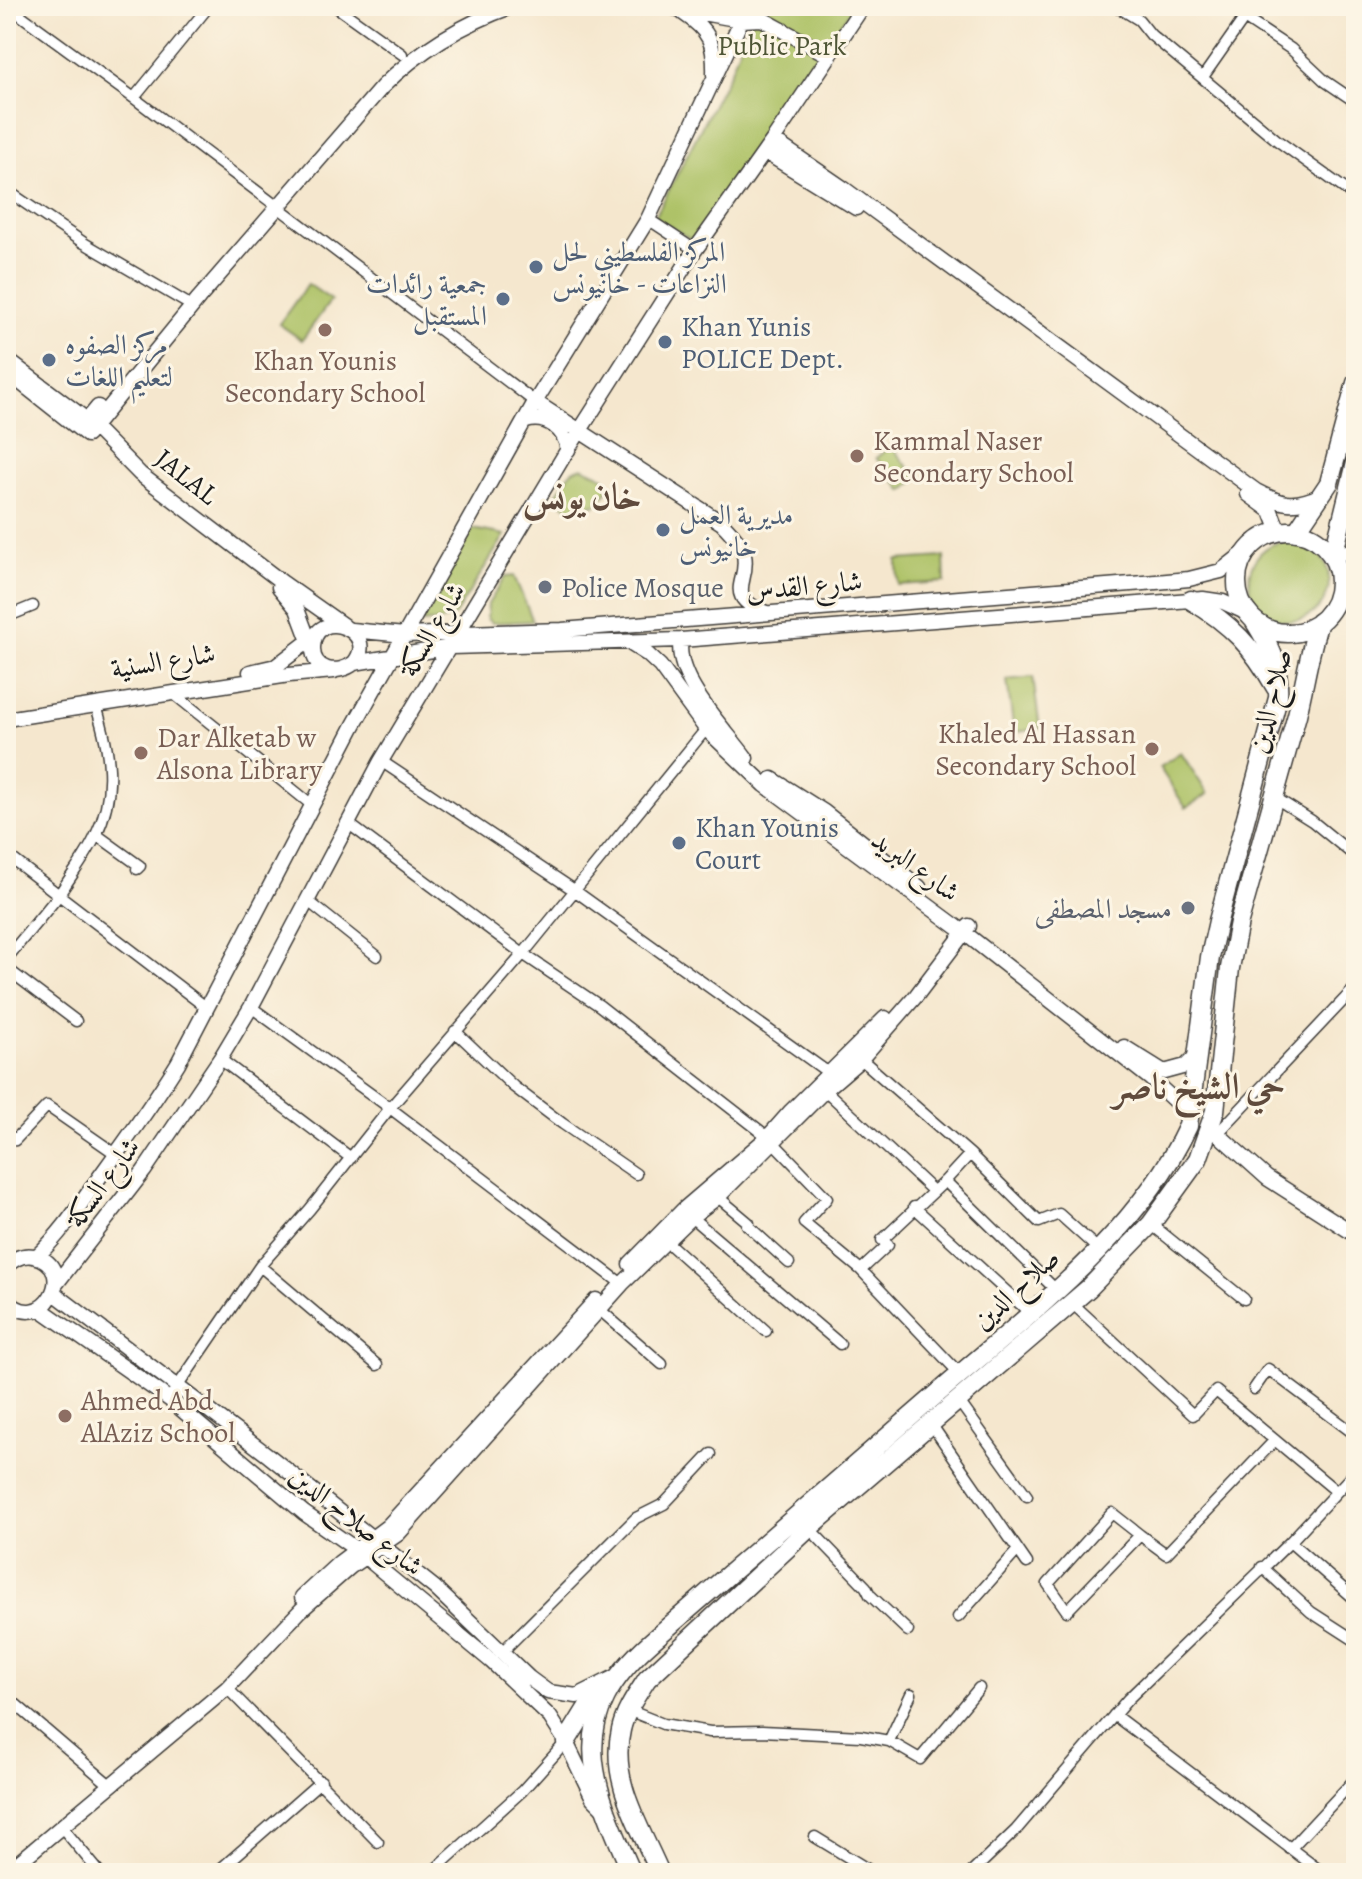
<svg xmlns="http://www.w3.org/2000/svg" width="1362" height="1879" viewBox="0 0 1362 1879" font-family="Alegreya,Amiri,serif">
<style>
.green{fill:#aec267;stroke:#656f42;stroke-width:2}
.lines{fill:none;stroke-linecap:round;stroke-linejoin:round}
.street-casing{stroke:#3d3a37;stroke-width:13}
.secondary-casing{stroke:#3d3a37;stroke-width:17}
.highway-casing{stroke:#3d3a37;stroke-width:21}
.street{stroke:#fff;stroke-width:10}
.secondary{stroke:#fff;stroke-width:14}
.highway{stroke:#fff;stroke-width:18}
.service-dot{fill:#5c6f8a;stroke:#fcf5e5;stroke-width:3}
.education-dot{fill:#8d6e63;stroke:#fcf5e5;stroke-width:3}
.worship-dot{fill:#6b7280;stroke:#fcf5e5;stroke-width:3}
.labels{text-anchor:middle;stroke-width:6;stroke-linejoin:round;paint-order:stroke}
.park-label{font-size:28px;fill:#4f5636;stroke:#fcf5e5}
.service-label{font-size:28px;fill:#4e5e75;stroke:#fcf5e5;text-anchor:start}
.education-label{font-size:28px;fill:#785e54;stroke:#fcf5e5;text-anchor:start}
.street-label{font-size:28px;fill:#1c1c1c;stroke:#fcf5e5}
.worship-label{font-size:28px;fill:#5b616d;stroke:#fcf5e5;text-anchor:start}
.district-label{font-size:36px;font-weight:bold;fill:#5f4a3c;stroke:#fcf5e5}
</style>
<rect width="100%" height="100%" fill="#fcf5e5"/>
<filter id="ink" filterUnits="userSpaceOnUse"><feTurbulence type="fractalNoise" baseFrequency=".0125" numOctaves="2"/><feDisplacementMap in="SourceGraphic" scale="16" xChannelSelector="R" yChannelSelector="G"/><feConvolveMatrix kernelMatrix="1 2 1 2 8 2 1 2 1" color-interpolation-filters="sRGB"/></filter>
<filter id="wash" filterUnits="userSpaceOnUse"><feTurbulence type="fractalNoise" baseFrequency=".006" numOctaves="4" result="noise"/><feDisplacementMap in="SourceGraphic" scale="32" xChannelSelector="R" yChannelSelector="G"/><feGaussianBlur stdDeviation="1.8" result="paint"/><feColorMatrix in="noise" values="0 0 0 0 0 0 0 0 0 0 0 0 0 0 0 0 0 1.4 0 .05"/><feComposite in="paint" operator="in"/></filter>
<g filter="url(#wash)">
<rect width="100%" height="100%" fill="#f5e7ce"/>
<path class="green" d="M 755,6 L 853,6 L 695,242 L 655,217 L 731,70 Z
M 308,284 L 331,300 L 302,340 L 279,324 Z
M 891,446 L 918,479 L 903,491 L 876,458 Z
M 582,467 L 604,477 L 608,490 L 595,506 L 592,504 L 589,506 L 581,500 L 573,510 L 554,498 L 572,471 Z
M 473,529 L 505,535 L 455,615 L 441,621 L 423,623 L 422,615 Z
M1249 581a40 40 0 1 1 80 0a40 40 0 1 1-80 0Z
M 944,557 L 945,582 L 898,585 L 897,560 Z
M 514,576 L 533,621 L 492,623 L 487,619 L 488,604 L 505,577 Z
M 1033,677 L 1040,729 L 1014,732 L 1007,680 Z
M 1181,753 L 1208,794 L 1186,808 L 1159,767 Z"/>
</g>
<g filter="url(#ink)">
<g class="lines">
<defs>
<path id="street" d="M 8,6 L 134,98 L 535,402
M 335,6 L 402,54
M 1116,6 L 1139,20 L 1151,35 L 1278,141 L 1356,197
M 1226,6 L 1291,49 L 1325,81 L 1356,102
M 1203,77 L 1245,17
M 134,98 L 209,6
M 6,190 L 84,243 L 185,302
M 648,219 L 695,250
M 6,617 L 33,606
M 174,694 L 312,805
M 381,761 L 574,890 L 833,1076
M 1274,797 L 1312,821 L 1356,857
M 349,824 L 523,954 L 600,1006 L 768,1137 L 827,1198 L 804,1223 L 861,1270 L 960,1374
M 97,835 L 140,866 L 137,869
M 6,854 L 59,895 C 71,875 87,856 96,835 C 117,792 110,750 96,706
M 308,901 L 377,956
M 6,959 L 59,895 L 207,1008
M 6,968 L 76,1021
M 251,1007 L 390,1108 L 622,1284
M 455,1031 L 514,1087 L 563,1124 L 636,1174
M 220,1059 L 351,1158
M 861,1059 L 970,1154 L 1039,1222 L 1059,1214 L 1098,1249
M 825,1090 L 932,1190
M 1218,1133 L 1356,987
M 6,1134 L 15,1140 L 47,1106 L 116,1154
M 945,1181 L 1057,1291
M 718,1197 L 749,1223 L 747,1225 L 789,1263
M 914,1207 L 1031,1314
M 691,1217 L 840,1344
M 1151,1224 L 1244,1299
M 666,1241 L 766,1331
M 260,1266 L 377,1365
M 861,1270 L 888,1245 L 882,1240 L 945,1181 L 970,1154
M 1072,1303 L 1193,1415 L 1216,1391 L 1336,1491
M 600,1310 L 662,1364
M 1254,1389 L 1268,1369 L 1356,1435
M 169,1399 L 260,1266 L 310,1209 L 390,1108 L 523,954 L 706,729
M 958,1400 L 1027,1496
M 931,1424 L 1027,1563
M 809,1528 L 866,1587 L 870,1595 L 908,1631
M 1140,1535 L 1112,1513 L 1048,1584 L 1067,1611 L 1140,1535 L 1166,1554 L 1275,1440
M 1290,1542 L 1356,1600
M 1262,1567 L 1311,1612 L 1356,1641
M 958,1617 L 1017,1551
M 503,1651 L 636,1518 L 664,1504 L 711,1454
M 227,1688 L 378,1842
M 6,1696 L 110,1785
M 628,1710 L 663,1724 L 710,1732 L 762,1731 L 861,1736 L 889,1741 L 920,1759 L 979,1688
M 1114,1715 L 1323,1873
M 889,1741 L 911,1694
M 61,1826 L 100,1873
M 815,1837 L 874,1873
M 1290,1849 L 1356,1778
M 216,1873 L 321,1781
M 431,1873 L 522,1791 L 566,1742
M 971,1873 L 1016,1830 L 1128,1699 L 1290,1542 L 1356,1471"/>
<path id="secondary" d="M 663,6 L 741,20 L 762,19 L 830,56
M 683,13 C 710,31 715,43 714,75
M 773,140 L 843,188 L 1256,491 C 1283,505 1293,508 1322,495
M 765,152 L 856,208
M 6,359 L 87,420 L 140,474 L 283,583 L 344,626
M 6,371 L 87,435
M 535,402 L 722,523 C 730,532 742,543 744,555 C 750,582 722,595 766,613
M 526,421 C 546,415 565,429 568,450
M 80,429 L 98,407
M 87,435 L 199,298 L 382,87 C 420,49 462,24 513,6
M 1248,494 L 1271,511 L 1279,532
M 1331,554 L 1356,551
M 279,587 L 297,609 L 312,649
M 1338,592 L 1356,571
M 351,630 L 405,635 L 562,630 L 1156,582 L 1189,579 L 1221,571 L 1253,546
M 681,640 C 673,678 725,729 746,758
M 628,642 L 647,654 L 660,666 L 706,729 L 765,785 L 957,927 L 1151,1079 L 1190,1115
M 354,663 C 381,631 315,605 313,647 C 312,672 339,675 354,663 L 451,647 L 681,640 L 1203,599 L 1223,602 L 1247,613
M 250,672 L 276,666 L 314,637
M 6,719 L 289,675 L 334,671
M 772,779 L 824,812 L 919,887
M 1124,1047 L 1164,1072 L 1186,1066 L 1198,1054
M 1210,1127 L 1267,1178 L 1356,1235
M 36,1257 C 62,1233 81,1203 101,1175 C 128,1138 154,1102 178,1063 L 354,725 L 535,402 L 648,219 L 748,6
M 630,1264 L 684,1209 L 768,1137 L 791,1111 L 885,1018
M 6,1267 C 13,1259 22,1254 34,1256 C 81,1267 41,1339 6,1299
M 56,1284 L 144,1171 L 220,1059 L 251,1007 L 381,761 L 565,454 L 695,250 L 773,140 L 863,6
M 54,1293 L 269,1456 L 435,1588 L 529,1678 L 548,1692 L 577,1696 L 617,1676
M 39,1308 L 169,1399 L 304,1513 L 357,1550 L 491,1661 L 550,1717 L 566,1742 L 593,1798 L 602,1807
M 302,1597 L 340,1562 L 388,1526 L 596,1300
M 6,1873 L 227,1688 L 301,1610 L 350,1567 L 398,1534 L 622,1284 L 691,1217 L 718,1197 L 825,1090 L 861,1059 L 916,996 L 969,926"/>
<path id="highway" d="M1237 582a51 51 0 1 1 102 0a51 51 0 1 1-102 0Z
M 1296,532 L 1329,483 L 1356,383
M 1331,554 L 1337,540 L 1356,463
M 1191,600 C 1232,625 1252,646 1276,688
M 566,1742 L 587,1708 L 605,1693
M 632,1873 C 590,1779 564,1718 652,1641 C 747,1558 842,1476 937,1394 C 1026,1316 1137,1236 1188,1126 L 1210,957 L 1218,921 L 1278,698 C 1280,662 1271,648 1253,619
M 660,1873 C 641,1828 609,1781 621,1730 C 625,1711 637,1695 647,1679 L 809,1528 L 1089,1288 L 1151,1224 L 1198,1159 L 1215,1111 L 1230,968 L 1239,922 L 1297,715 C 1305,683 1309,652 1319,622"/>
</defs>
<use href="#street" class="street-casing"/>
<use href="#secondary" class="secondary-casing"/>
<use href="#highway" class="highway-casing"/>
<use href="#street" class="street"/>
<use href="#secondary" class="secondary"/>
<use href="#highway" class="highway"/>
</g>
</g>
<g class="service-dot">
<circle cx="536" cy="267" r="8"/>
<circle cx="503" cy="299" r="8"/>
<circle cx="665" cy="342" r="8"/>
<circle cx="49" cy="360" r="8"/>
<circle cx="663" cy="530" r="8"/>
<circle cx="679" cy="843" r="8"/>
</g>
<g class="education-dot">
<circle cx="325" cy="330" r="8"/>
<circle cx="857" cy="456" r="8"/>
<circle cx="1152" cy="749" r="8"/>
<circle cx="141" cy="753" r="8"/>
<circle cx="65" cy="1416" r="8"/>
</g>
<g class="worship-dot">
<circle cx="545" cy="587" r="8"/>
<circle cx="1188" cy="908" r="8"/>
</g>
<g class="labels">
<g class="park-label">
<text x="782" y="55">Public Park</text>
</g>
<g class="service-label">
<text x="552" y="261">المركز الفلسطيني لحل<tspan x="552" dy="32">النزاعات - خانيونس</tspan></text>
<text x="487" y="293" text-anchor="end">جمعية رائدات<tspan x="487" dy="32">المستقبل</tspan></text>
<text x="681" y="336">Khan Yunis<tspan x="681" dy="32">POLICE Dept.</tspan></text>
<text x="65" y="354">مركز الصفوه<tspan x="65" dy="32">لتعليم اللغات</tspan></text>
<text x="679" y="524">مديرية العمل<tspan x="679" dy="32">خانيونس</tspan></text>
<text x="695" y="837">Khan Younis<tspan x="695" dy="32">Court</tspan></text>
</g>
<g class="education-label">
<text x="325" y="370" text-anchor="middle">Khan Younis<tspan x="325" dy="32">Secondary School</tspan></text>
<text x="873" y="450">Kammal Naser<tspan x="873" dy="32">Secondary School</tspan></text>
<text x="1136" y="743" text-anchor="end">Khaled Al Hassan<tspan x="1136" dy="32">Secondary School</tspan></text>
<text x="157" y="747">Dar Alketab w<tspan x="157" dy="32">Alsona Library</tspan></text>
<text x="81" y="1410">Ahmed Abd<tspan x="81" dy="32">AlAziz School</tspan></text>
</g>
<g class="street-label">
<text transform="translate(187 476) rotate(38)" y="10">JALAL</text>
<text transform="translate(804 585) rotate(-5)" y="10">شارع القدس</text>
<text transform="translate(431 629) rotate(-59)" y="10">شارع السكة</text>
<text transform="translate(163 660) rotate(-9)" y="10">شارع السنية</text>
<text transform="translate(1269 701) rotate(-76)" y="10">صلاح الدين</text>
<text transform="translate(916 865) rotate(36)" y="10">شارع البريد</text>
<text transform="translate(102 1182) rotate(-53)" y="10">شارع السكة</text>
<text transform="translate(1015 1288) rotate(-42)" y="10">صلاح الدين</text>
<text transform="translate(357 1520) rotate(38)" y="10">شارع صلاح الدين</text>
</g>
<g class="worship-label">
<text x="561" y="597">Police Mosque</text>
<text x="1172" y="918" text-anchor="end">مسجد المصطفى</text>
</g>
<g class="district-label">
<text x="582" y="508">خان يونس</text>
<text x="1199" y="1098">حي الشيخ ناصر</text>
</g>
</g>
<rect width="1362" height="1879" fill="none" stroke="#fcf5e5" stroke-width="32"/>
</svg>
